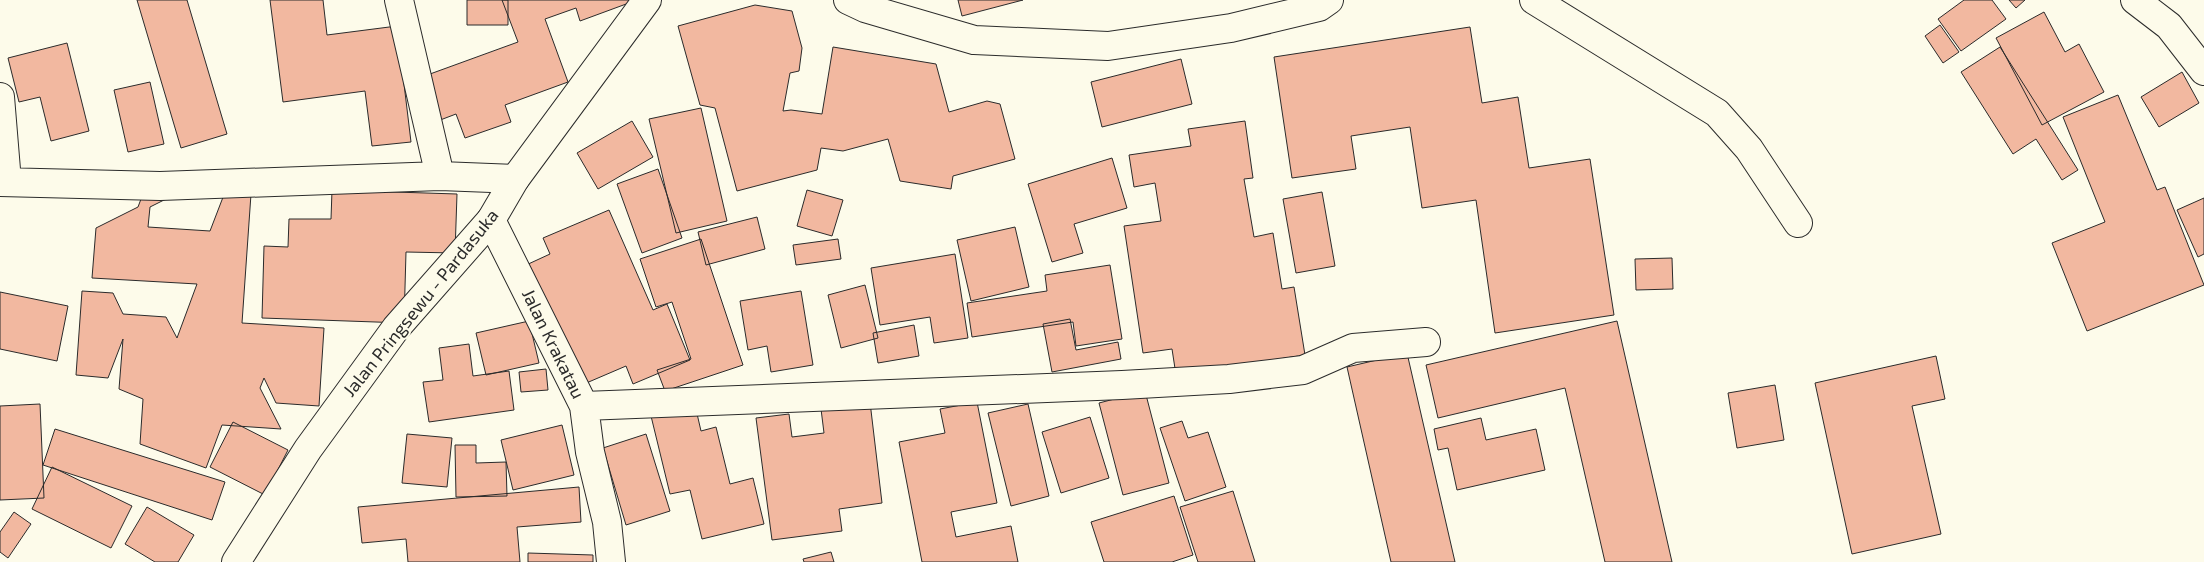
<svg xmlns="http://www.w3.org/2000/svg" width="2204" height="562" viewBox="0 0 2204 562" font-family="'Exo 2',sans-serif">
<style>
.building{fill:#f2b8a0;stroke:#2b2b2b}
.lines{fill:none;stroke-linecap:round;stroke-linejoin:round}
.minor-casing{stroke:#2b2b2b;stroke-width:30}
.primary-casing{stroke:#2b2b2b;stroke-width:30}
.minor{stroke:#fdfbea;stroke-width:28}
.primary{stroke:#fdfbea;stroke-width:28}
.labels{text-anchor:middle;stroke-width:4;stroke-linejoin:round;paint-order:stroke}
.street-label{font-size:18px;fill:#2b2b2b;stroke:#fdfbea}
</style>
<rect width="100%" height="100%" fill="#fdfbea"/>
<path class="building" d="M 137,0 L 187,0 L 227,134 L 181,148 Z
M 270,0 L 323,0 L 327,35 L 397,26 L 411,142 L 372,146 L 365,91 L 283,102 Z
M 467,0 L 508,0 L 508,25 L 467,25 Z
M 502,0 L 637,0 L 580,21 L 576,8 L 545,19 L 568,82 L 505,105 L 511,122 L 465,138 L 456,114 L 435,122 L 419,78 L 518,42 Z
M 958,0 L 1023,0 L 962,16 Z
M 1964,0 L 1992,0 L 2006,19 L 1961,51 L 1938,19 Z
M 2009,0 L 2025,0 L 2016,8 Z
M 755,5 L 792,11 L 802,48 L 799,71 L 790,73 L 783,111 L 791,110 L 822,114 L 833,47 L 936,64 L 949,112 L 987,101 L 1000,104 L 1015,159 L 953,176 L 951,189 L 900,181 L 888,139 L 843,151 L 821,148 L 817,170 L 737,191 L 715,108 L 700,105 L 678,26 Z
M 2044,12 L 2065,52 L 2079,44 L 2104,92 L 2042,125 L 1996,38 Z
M 1940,25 L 1959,52 L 1943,63 L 1925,36 Z
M 1470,27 L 1482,103 L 1518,97 L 1529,168 L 1590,159 L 1614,315 L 1495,333 L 1476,200 L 1422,208 L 1410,127 L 1351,136 L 1356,169 L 1292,178 L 1274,57 Z
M 67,43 L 89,131 L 51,141 L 40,97 L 19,102 L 8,58 Z
M 2000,47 L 2078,170 L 2062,180 L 2036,139 L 2013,154 L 1961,72 Z
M 1181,59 L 1192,104 L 1102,127 L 1091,82 Z
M 2182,72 L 2199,103 L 2159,127 L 2141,97 Z
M 150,82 L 164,144 L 128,152 L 114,90 Z
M 2118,95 L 2157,190 L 2165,187 L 2204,285 L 2087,331 L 2052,243 L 2105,222 L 2063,117 Z
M 701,108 L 727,221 L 676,233 L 649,119 Z
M 632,121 L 653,157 L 598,189 L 577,153 Z
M 1245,121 L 1253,178 L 1244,179 L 1254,237 L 1273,233 L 1282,289 L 1294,287 L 1305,355 L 1176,375 L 1172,349 L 1143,353 L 1124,226 L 1161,221 L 1155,183 L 1134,187 L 1129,155 L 1191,146 L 1188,129 Z
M 1112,158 L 1127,208 L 1074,224 L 1083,253 L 1052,262 L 1028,184 Z
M 658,169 L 682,238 L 642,253 L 617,184 Z
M 332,190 L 457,194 L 455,253 L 406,252 L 404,323 L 262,318 L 264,246 L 288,247 L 289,219 L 331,219 Z
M 807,190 L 843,200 L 832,236 L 797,226 Z
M 144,191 L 178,193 L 150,207 L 148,227 L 210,231 L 225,192 L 251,194 L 242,323 L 324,328 L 319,406 L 276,403 L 264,378 L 260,388 L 281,429 L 222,425 L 206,468 L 140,444 L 143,399 L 119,389 L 123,339 L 108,378 L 76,375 L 82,291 L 113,293 L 123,314 L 166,317 L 177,338 L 197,284 L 92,278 L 96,228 L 138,207 Z
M 1322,192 L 1335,266 L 1296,273 L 1283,199 Z
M 2204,198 L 2204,254 L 2198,257 L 2177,210 Z
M 609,210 L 653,310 L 667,304 L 690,360 L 633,384 L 626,366 L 577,387 L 524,266 L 550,254 L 543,238 Z
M 757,217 L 765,249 L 706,265 L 698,232 Z
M 1015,227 L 1029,287 L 971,301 L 957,240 Z
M 701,239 L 743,365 L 665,391 L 657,370 L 691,359 L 672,302 L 656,307 L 640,259 Z
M 838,239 L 841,259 L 796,265 L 793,245 Z
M 955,254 L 968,338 L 934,343 L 930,317 L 880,325 L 871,268 Z
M 1672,258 L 1673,289 L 1636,290 L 1635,259 Z
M 1110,265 L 1122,339 L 1076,346 L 1073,322 L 972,337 L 967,303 L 1047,291 L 1045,275 Z
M 865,285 L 878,338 L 841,348 L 828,295 Z
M 801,291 L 813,365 L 771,372 L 767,346 L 748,350 L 740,301 Z
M 0,292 L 68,306 L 57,361 L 0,349 Z
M 1070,319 L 1076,350 L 1118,342 L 1121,359 L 1052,372 L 1043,324 Z
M 529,321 L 539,363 L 486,375 L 476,333 Z
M 1617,321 L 1672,562 L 1605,562 L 1565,388 L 1438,418 L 1426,365 Z
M 914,325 L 919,356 L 878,363 L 873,333 Z
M 469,344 L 473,376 L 509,371 L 514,410 L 429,422 L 423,382 L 443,380 L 439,348 Z
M 1407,353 L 1455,562 L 1391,562 L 1347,367 Z
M 1936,356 L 1945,399 L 1912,406 L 1941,534 L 1852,554 L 1815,383 Z
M 546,369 L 548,390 L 521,392 L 519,372 Z
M 1775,385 L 1784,440 L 1737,448 L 1728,393 Z
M 1145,391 L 1169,483 L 1123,495 L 1099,403 Z
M 870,402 L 882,503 L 839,509 L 842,531 L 772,540 L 756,418 L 789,414 L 792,437 L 824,433 L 821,409 Z
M 977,402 L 997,503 L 951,512 L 956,537 L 1011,526 L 1018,562 L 922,562 L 899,442 L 945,433 L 940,409 Z
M 40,404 L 44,498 L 0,500 L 0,406 Z
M 1028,404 L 1049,496 L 1011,506 L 988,413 Z
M 695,405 L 701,431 L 716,427 L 730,484 L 753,478 L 764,524 L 702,539 L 690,490 L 670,494 L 651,416 Z
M 1090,417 L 1109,478 L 1061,493 L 1042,432 Z
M 1481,418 L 1486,440 L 1536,429 L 1545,470 L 1457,490 L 1448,448 L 1438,450 L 1434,429 Z
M 1182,421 L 1188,438 L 1208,432 L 1226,487 L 1185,501 L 1160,428 Z
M 233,422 L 288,450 L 265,495 L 210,467 Z
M 562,425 L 574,475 L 513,490 L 501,440 Z
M 55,429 L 225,482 L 212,520 L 43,465 Z
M 407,434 L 452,438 L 447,487 L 402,483 Z
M 646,434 L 670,511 L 626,525 L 603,448 Z
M 455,445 L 476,445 L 476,463 L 506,462 L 507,496 L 456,497 Z
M 52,467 L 132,506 L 111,548 L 32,509 Z
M 579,487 L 581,522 L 517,527 L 520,562 L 408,562 L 406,539 L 362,543 L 358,507 Z
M 1233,491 L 1255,562 L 1198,562 L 1180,507 Z
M 1174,496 L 1193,555 L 1172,562 L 1104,562 L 1091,522 Z
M 147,507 L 194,535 L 178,562 L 155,562 L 125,544 Z
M 14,512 L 31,524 L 8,558 L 0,552 L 0,532 Z
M 831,552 L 834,562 L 804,562 L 803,559 Z
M 528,553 L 593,555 L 593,562 L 528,562 Z"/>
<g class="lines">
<defs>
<path id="minor" d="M 399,0 L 440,176
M 848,0 L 865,8 L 974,40 L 1108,46 L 1231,28 L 1319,7 L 1329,0
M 1534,0 L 1717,113 L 1749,149 L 1798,223
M 2135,0 L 2169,26 L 2204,71
M 0,97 L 7,182
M 0,182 L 160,186 L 440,176 L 515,179
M 491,220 L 584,406 L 590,452 L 607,522 L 611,562
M 584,406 L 1122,385 L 1229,379 L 1303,370 L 1353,348 L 1426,342"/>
<path id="primary" d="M 236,562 L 308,449 L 396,328 L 491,220 L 515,179 L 647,0"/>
</defs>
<use href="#minor" class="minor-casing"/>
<use href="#primary" class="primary-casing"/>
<use href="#minor" class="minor"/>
<use href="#primary" class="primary"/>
</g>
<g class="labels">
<g class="street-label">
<text transform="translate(421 303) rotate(-51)" y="6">Jalan Pringsewu - Pardasuka</text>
<text transform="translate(553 344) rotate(64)" y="6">Jalan Krakatau</text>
</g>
</g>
</svg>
